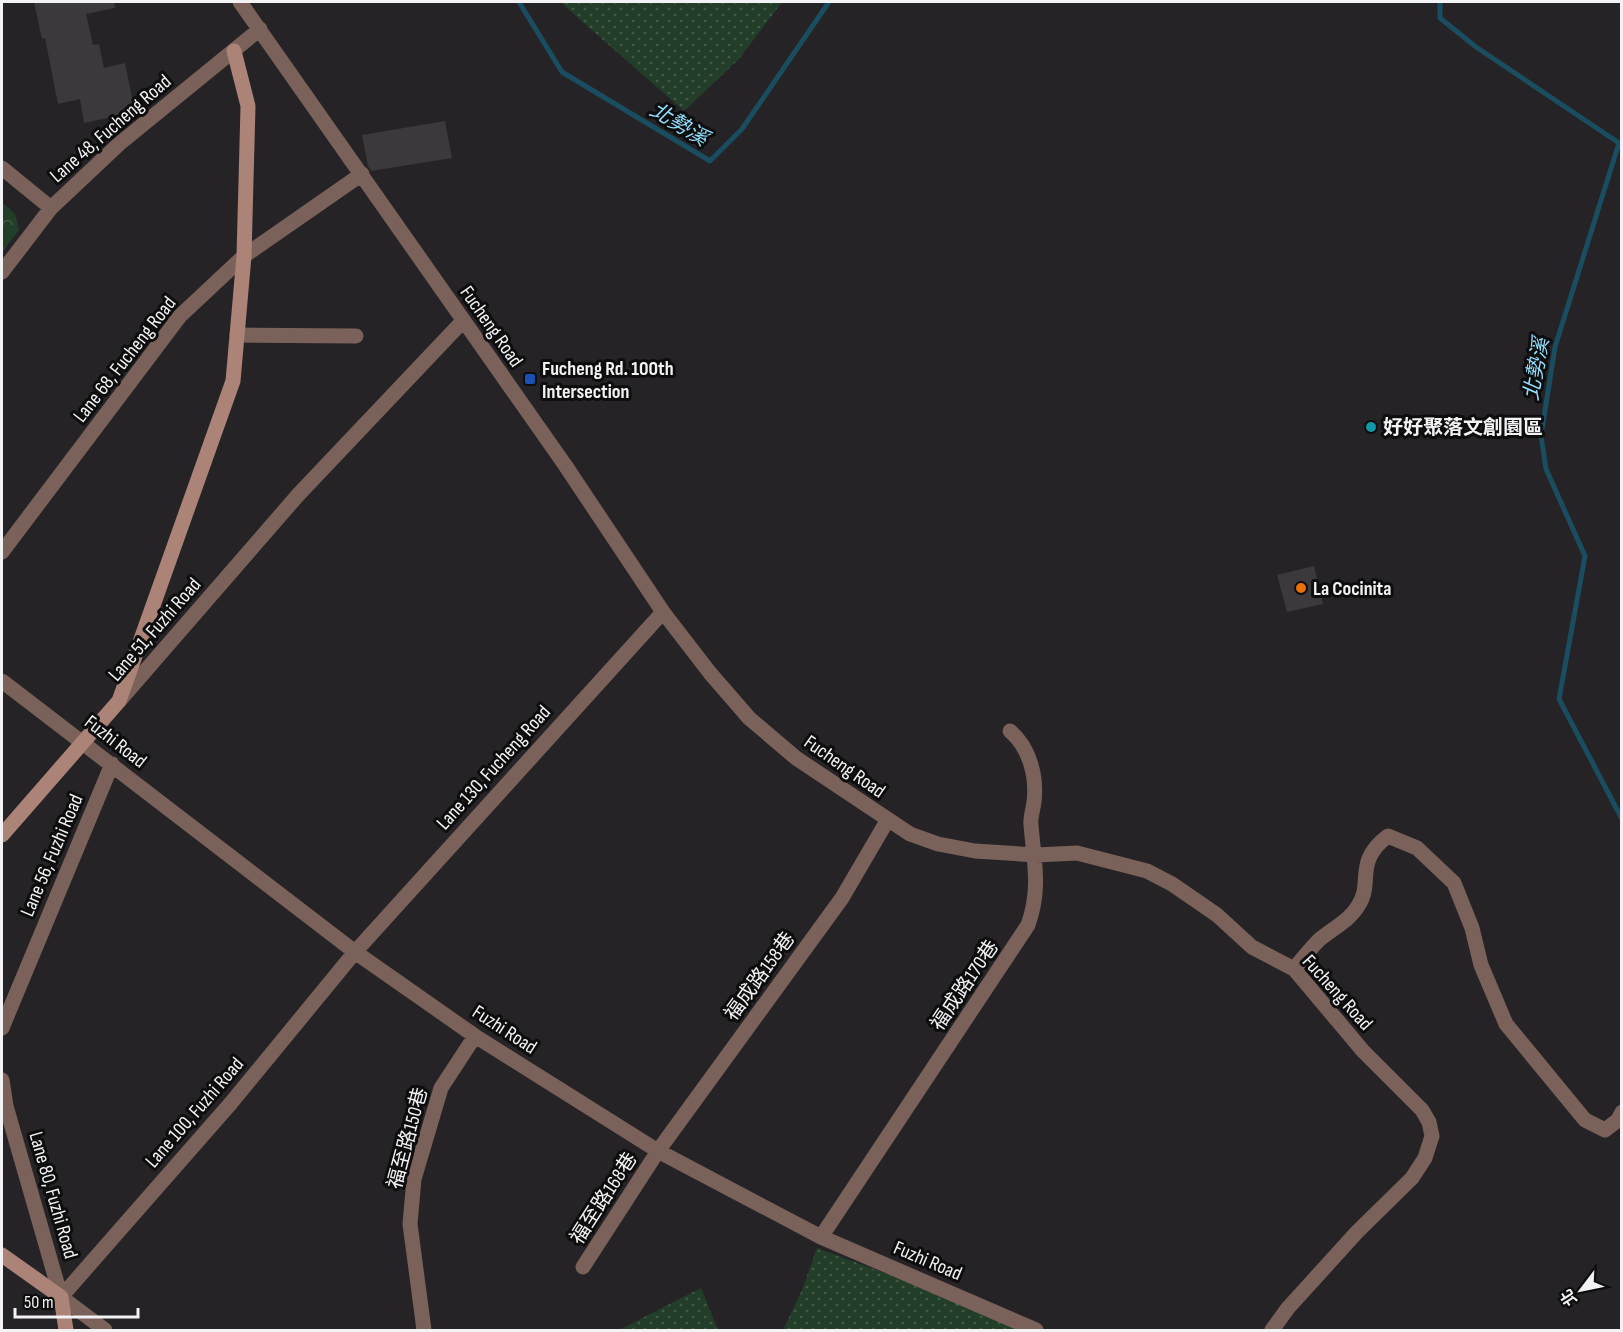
<svg xmlns="http://www.w3.org/2000/svg" width="1623" height="1332" viewBox="0 0 1623 1332" font-family="'Sofia Sans Condensed','Noto Sans TC',sans-serif">
<style>
.grass{fill:url(#grass-dots)}
.park{fill:url(#park-crowns)}
.lines{fill:none;stroke-linecap:round;stroke-linejoin:round}
.stream{stroke:#194d5f;stroke-width:5}
.building{fill:#3b393c}
.street{stroke:#7a6159;stroke-width:15}
.secondary{stroke:#ab8377;stroke-width:15}
.transit-dot{fill:#1a4fb4;stroke:#0d0d0e;stroke-width:2}
.culture-dot{fill:#0f9aa8;stroke:#0d0d0e;stroke-width:2}
.food-dot{fill:#e8710a;stroke:#0d0d0e;stroke-width:2}
.labels{text-anchor:middle;stroke-width:6;stroke-linejoin:round;paint-order:stroke}
.street-label{font-size:20px;fill:#f3f2f4;stroke:#0d0d0e}
.poi-label{font-size:20px;font-weight:bold;fill:#f3f2f4;stroke:#0d0d0e;text-anchor:start}
.water-label{font-size:21px;font-style:italic;fill:#92defc;stroke:#0d0d0e}
</style>
<defs>
<pattern id="grass-dots" width="8" height="8" patternUnits="userSpaceOnUse" patternTransform="scale(1.5)"><rect width="8" height="8" fill="#223e29"/><path d="M2 2h.1M6 6h.1" fill="none" stroke="#435a49" stroke-width="1.8" stroke-linecap="round"/></pattern>
<pattern id="park-crowns" width="20" height="18" patternUnits="userSpaceOnUse" patternTransform="scale(1.5)"><rect width="20" height="18" fill="#223e29"/><path d="M2 6a3 3 0 1 1 6 0M12 15a3 3 0 1 1 6 0" fill="none" stroke="#435a49"/></pattern>
</defs>
<rect width="100%" height="100%" fill="#252326"/>
<path class="grass" d="M 560,2 L 782,2 L 739,59 L 684,111 Z
M 817,1248 L 1039,1330 L 783,1330 L 802,1290 Z
M 701,1288 L 718,1330 L 619,1330 Z"/>
<path class="park" d="M 2,202 L 15,214 L 19,230 L 2,252 Z"/>
<g class="lines">
<path class="stream" d="M 519,2 L 562,72 L 710,161 L 742,129 L 829,2
M 1440,2 L 1440,18 L 1476,47 L 1619,143 L 1555,347 L 1541,436 L 1546,469 L 1585,556 L 1559,699 L 1622,819"/>
</g>
<path class="building" d="M 34,2 L 114,2 L 115,8 L 86,14 L 93,45 L 99,44 L 104,68 L 125,63 L 135,112 L 84,123 L 80,99 L 58,104 L 45,38 L 42,39 Z
M 445,121 L 452,158 L 371,171 L 368,166 L 362,135 Z
M 1314,566 L 1323,604 L 1287,612 L 1277,575 Z"/>
<g class="lines">
<path class="street" d="M 240,2 L 565,465 L 663,612 L 710,673 L 749,718 L 796,758 L 910,834 L 938,844 L 975,851 L 1036,855 L 1077,853 L 1147,871 L 1172,884 L 1217,915 L 1252,947 L 1294,969 L 1363,1051 L 1422,1110 L 1429,1122 L 1432,1136 L 1425,1158 L 1412,1178 L 1357,1232 L 1288,1308 L 1272,1330
M 2,168 L 51,208
M 2,272 L 51,208 L 119,144 L 260,29
M 237,335 L 356,336
M 2,552 L 180,316 L 244,256 L 362,174
M 2,681 L 355,952 L 475,1036 L 658,1151 L 821,1237 L 1036,1330
M 120,700 L 298,495 L 462,322
M 1294,969 C 1302,959 1310,949 1319,940 C 1332,929 1349,921 1358,906 C 1374,883 1353,862 1388,836 L 1417,848 L 1454,883 L 1472,928 L 1481,965 L 1506,1024 L 1585,1120 L 1605,1130 L 1618,1120 L 1622,1112
M 2,1028 L 112,764
M 2,1080 L 6,1106 L 61,1297
M 821,1237 L 1028,925 C 1041,889 1034,862 1031,825 C 1030,818 1033,810 1034,802 C 1037,777 1030,748 1010,731
M 583,1267 L 658,1151 L 842,898 L 887,821
M 61,1297 L 231,1103 L 355,952 L 663,612
M 61,1297 L 105,1330
M 424,1330 L 410,1224 L 414,1179 L 441,1088 L 475,1036"/>
<path class="secondary" d="M 2,835 L 119,701 L 233,381 L 244,256 L 248,106 L 234,51
M 2,1255 L 61,1297 L 66,1330"/>
</g>
<rect class="transit-dot" x="524" y="373" width="12" height="12" rx="3"/>
<circle class="culture-dot" cx="1371" cy="427" r="6"/>
<circle class="food-dot" cx="1301" cy="588" r="6"/>
<g class="labels">
<g class="street-label">
<text transform="translate(110 128) rotate(-41)" y="7">Lane 48, Fucheng Road</text>
<text transform="translate(492 326) rotate(55)" y="7">Fucheng Road</text>
<text transform="translate(124 359) rotate(-52)" y="7">Lane 68, Fucheng Road</text>
<text transform="translate(154 629) rotate(-49)" y="7">Lane 51, Fuzhi Road</text>
<text transform="translate(116 741) rotate(38)" y="7">Fuzhi Road</text>
<text transform="translate(845 766) rotate(35)" y="7">Fucheng Road</text>
<text transform="translate(493 767) rotate(-48)" y="7">Lane 130, Fucheng Road</text>
<text transform="translate(51 855) rotate(-67)" y="7">Lane 56, Fuzhi Road</text>
<text transform="translate(759 976) rotate(-54)" y="7">福成路158巷</text>
<text transform="translate(964 985) rotate(-56)" y="7">福成路170巷</text>
<text transform="translate(1338 992) rotate(48)" y="7">Fucheng Road</text>
<text transform="translate(505 1029) rotate(33)" y="7">Fuzhi Road</text>
<text transform="translate(194 1112) rotate(-49)" y="7">Lane 100, Fuzhi Road</text>
<text transform="translate(407 1138) rotate(-75)" y="7">福至路150巷</text>
<text transform="translate(54 1195) rotate(74)" y="7">Lane 80, Fuzhi Road</text>
<text transform="translate(603 1198) rotate(-57)" y="7">福至路168巷</text>
<text transform="translate(928 1260) rotate(23)" y="7">Fuzhi Road</text>
</g>
<g class="poi-label">
<text x="542" y="375">Fucheng Rd. 100th<tspan x="542" dy="23">Intersection</tspan></text>
<text x="1383" y="434">好好聚落文創園區</text>
<text x="1313" y="595">La Cocinita</text>
</g>
<g class="water-label">
<text transform="translate(679 124) rotate(31)" y="7">北勢溪</text>
<text transform="translate(1536 369) rotate(-80)" y="7">北勢溪</text>
</g>
</g>
<rect width="1623" height="1332" fill="none" stroke="#f3f2f4" stroke-width="6"/>
<g transform="translate(1581 1290) rotate(238)" stroke="#0d0d0e" stroke-width="4.5" paint-order="stroke">
<path d="M0-4.5L10 22L0 15L-10 22Z" fill="#f3f2f4"/>
<text y="-9" font-size="16" font-weight="bold" text-anchor="middle" fill="#f3f2f4">北</text>
</g>
<path d="M15 1308v9h123v-9" fill="none" stroke="#f3f2f4" stroke-width="3"/>
<text x="24" y="1308" font-size="18" fill="#f3f2f4" stroke="#0d0d0e" stroke-width="4.5" paint-order="stroke">50 m</text>
</svg>
